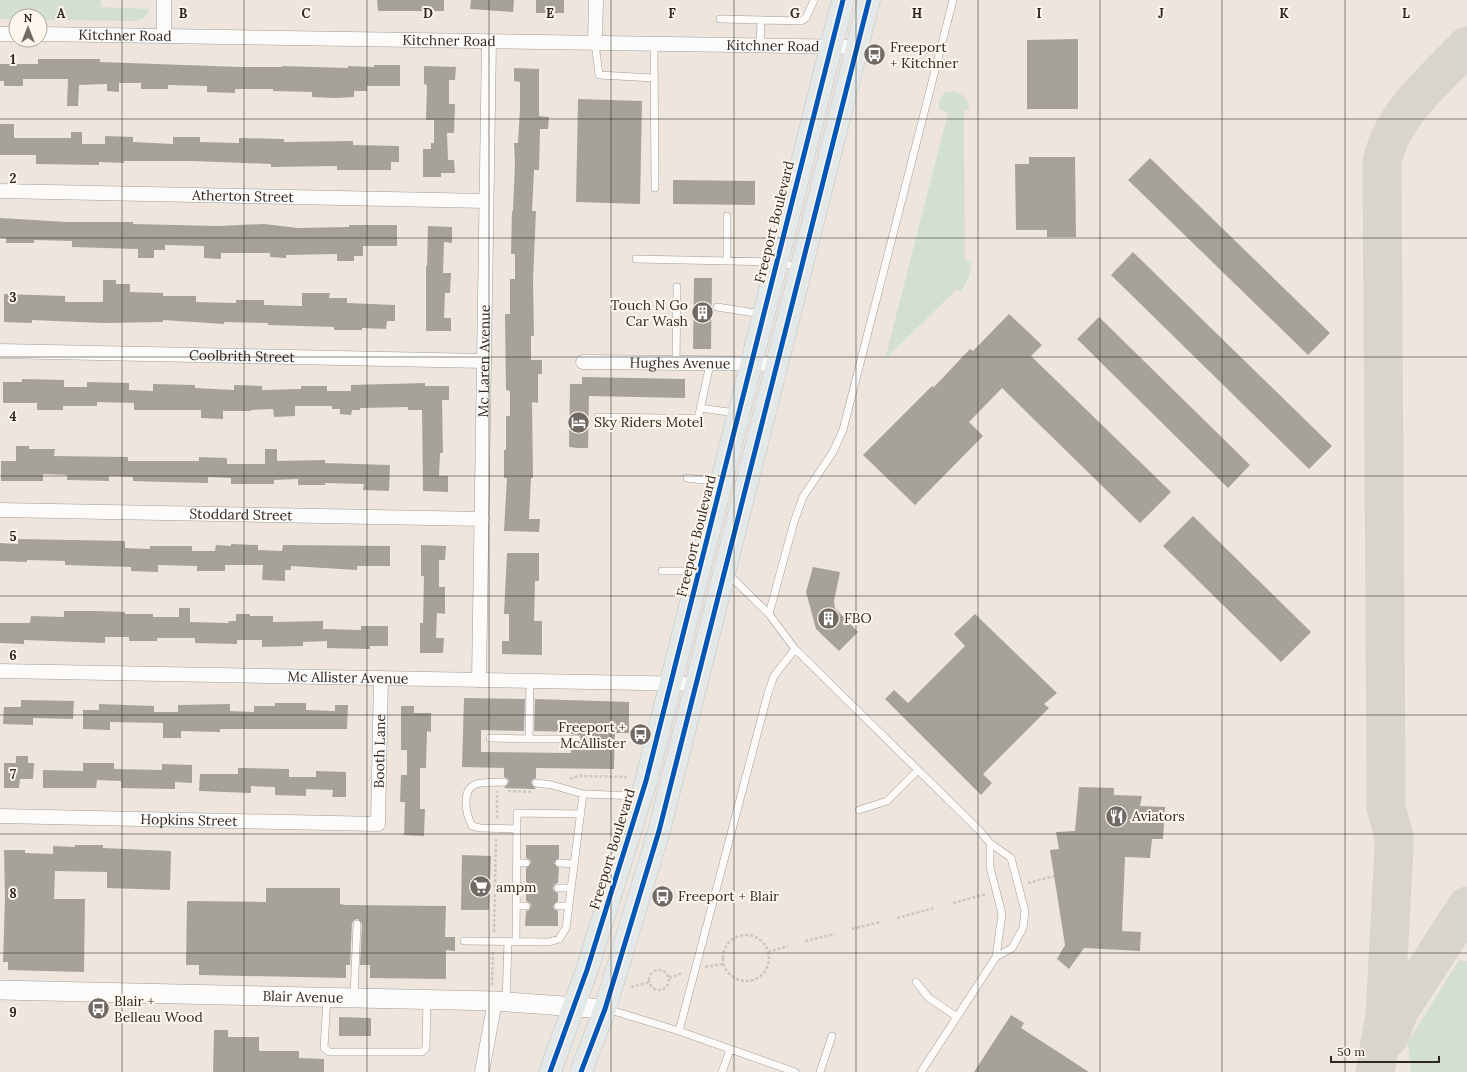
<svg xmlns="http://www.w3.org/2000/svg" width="1467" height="1072" viewBox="0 0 1467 1072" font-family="Lora,serif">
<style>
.green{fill:#d3e0cf}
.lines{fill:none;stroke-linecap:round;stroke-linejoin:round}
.taxiway{stroke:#d9d4ce;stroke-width:39}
.building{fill:#a7a19b}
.lane-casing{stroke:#a29c95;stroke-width:8}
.street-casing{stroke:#a29c95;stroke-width:15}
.secondary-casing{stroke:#a29c95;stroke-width:20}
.primary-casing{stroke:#c7c3bf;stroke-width:23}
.path{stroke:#cac7c4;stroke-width:2.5;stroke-dasharray:3 2;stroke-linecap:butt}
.lane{stroke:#fcfbfa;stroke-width:7}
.street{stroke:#fcfbfa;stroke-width:14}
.secondary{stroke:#fcfbfa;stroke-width:19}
.primary{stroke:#e3e9e9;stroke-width:22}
.cycleway-casing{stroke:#fef6ec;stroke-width:8}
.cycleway{stroke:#0057b8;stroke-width:5}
.grid{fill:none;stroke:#2e2822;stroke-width:1;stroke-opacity:0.55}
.labels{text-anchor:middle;stroke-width:4;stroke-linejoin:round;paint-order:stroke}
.street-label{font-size:14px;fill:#2e2822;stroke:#fef6ec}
.poi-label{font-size:14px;fill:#2e2822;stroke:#fef6ec;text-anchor:start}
.grid-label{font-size:13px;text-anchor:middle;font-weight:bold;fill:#2e2822;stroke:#fef6ec;stroke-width:4;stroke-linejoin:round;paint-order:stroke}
</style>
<rect width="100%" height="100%" fill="#eee6de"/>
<path class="green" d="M 0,0 L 101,0 L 101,7 L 149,9 C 147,18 142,19 134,21 L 40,20 L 40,16 L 16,16 L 16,19 L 0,19 Z
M 955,91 C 964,96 969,99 969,111 L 964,109 L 965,259 L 972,262 L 969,277 L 961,292 L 957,289 L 885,359 L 948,113 L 939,109 L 939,100 L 945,92 Z
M 1459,960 L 1467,961 L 1467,1072 L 1411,1072 L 1408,1042 Z"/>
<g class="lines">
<path class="taxiway" d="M 1389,1037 L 1399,1011 L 1467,906
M 1375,1072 L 1385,1015 L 1394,849 L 1394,836 L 1386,808 L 1386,778 L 1382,164 C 1389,117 1435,80 1467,46"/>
</g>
<path class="building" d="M 377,0 L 444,0 L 444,11 L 378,11 Z
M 471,0 L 514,0 L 513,12 L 470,9 Z
M 536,0 L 564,0 L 564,13 L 536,13 Z
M 1078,39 L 1078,109 L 1027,109 L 1027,40 Z
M 38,59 L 100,59 L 100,62 L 241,67 L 282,67 L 282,66 L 348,68 L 348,66 L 374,67 L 374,65 L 400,65 L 400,86 L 367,86 L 367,91 L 354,91 L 354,97 L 335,98 L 312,97 L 312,92 L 273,91 L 273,89 L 235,89 L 235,93 L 207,92 L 207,86 L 168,85 L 168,89 L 141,89 L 141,83 L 119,83 L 119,92 L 107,91 L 107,84 L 79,85 L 78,106 L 67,106 L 68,79 L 23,79 L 23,86 L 4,86 L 4,81 L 0,81 L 0,64 L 38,64 Z
M 424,66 L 456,67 L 455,80 L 449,80 L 449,104 L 455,104 L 454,133 L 447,133 L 448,160 L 454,160 L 455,173 L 441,173 L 441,177 L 423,177 L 423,149 L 431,149 L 431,143 L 434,143 L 434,120 L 426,120 L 427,85 L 424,84 Z
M 514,68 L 539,69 L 539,116 L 549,117 L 548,129 L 540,129 L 539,170 L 534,170 L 532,211 L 536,211 L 533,280 L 534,336 L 531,336 L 531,360 L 542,360 L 542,374 L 538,374 L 538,403 L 532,402 L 533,478 L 531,478 L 529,519 L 540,519 L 539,532 L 504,531 L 507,478 L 504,478 L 504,450 L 506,450 L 506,416 L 510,416 L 510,391 L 506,390 L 505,314 L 510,314 L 510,279 L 515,279 L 515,254 L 511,254 L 512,211 L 513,211 L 515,163 L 514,143 L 518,143 L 520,109 L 520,82 L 514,81 Z
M 578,99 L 642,101 L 640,204 L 576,202 Z
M 0,124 L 14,124 L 14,138 L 71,138 L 71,132 L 82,132 L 82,144 L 105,144 L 105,136 L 133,137 L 133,142 L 173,144 L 173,137 L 200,137 L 200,142 L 239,143 L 239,138 L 284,139 L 284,142 L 353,141 L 353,145 L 399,146 L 399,162 L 391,162 L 391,170 L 337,170 L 337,166 L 271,167 L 271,164 L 193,161 L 124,161 L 124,163 L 99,162 L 99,165 L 36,164 L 36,155 L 0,155 Z
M 1029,157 L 1075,157 L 1076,237 L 1047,237 L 1047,230 L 1016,230 L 1015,164 L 1029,164 Z
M 1150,158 L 1330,333 L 1308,355 L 1128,180 Z
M 673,180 L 755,181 L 755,205 L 673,204 Z
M 0,218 L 67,222 L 133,222 L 133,224 L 218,226 L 264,224 L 298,228 L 349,227 L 349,225 L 397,225 L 397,246 L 363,246 L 363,256 L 354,256 L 354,261 L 337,261 L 337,254 L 286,255 L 286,258 L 270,257 L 270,253 L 221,253 L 221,259 L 204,258 L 204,246 L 165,245 L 165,250 L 154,250 L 154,258 L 138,258 L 138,249 L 72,247 L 72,241 L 34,240 L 34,243 L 6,243 L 6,238 L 0,238 Z
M 428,226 L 452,227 L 452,243 L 444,242 L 443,273 L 451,273 L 450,293 L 445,293 L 444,318 L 451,318 L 451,331 L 426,331 L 426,266 L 427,266 Z
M 1133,252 L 1332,446 L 1309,469 L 1111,275 Z
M 694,278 L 712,278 L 711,349 L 693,349 Z
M 103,280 L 116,280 L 116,284 L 130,284 L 130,292 L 163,293 L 163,296 L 196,296 L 196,302 L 236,303 L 236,300 L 264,300 L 264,305 L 302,306 L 302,293 L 330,293 L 329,298 L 347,298 L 347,303 L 395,305 L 395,321 L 387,321 L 386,329 L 362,328 L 362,330 L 334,330 L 334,327 L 268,325 L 268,323 L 224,322 L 224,324 L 163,320 L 163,322 L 103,323 L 32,320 L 32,323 L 4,322 L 4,294 L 65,296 L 65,302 L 103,302 Z
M 1009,314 L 1042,345 L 1031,356 L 1171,492 L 1140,523 L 1002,388 L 969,422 L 983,436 L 915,505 L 863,455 L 932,386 L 934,387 L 970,349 L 973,351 Z
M 1099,317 L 1250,465 L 1228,488 L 1077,339 Z
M 582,377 L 685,379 L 685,398 L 589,396 L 588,448 L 577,448 L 569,447 L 570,384 L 582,384 Z
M 22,379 L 64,380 L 64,387 L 87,387 L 87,382 L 129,383 L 129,390 L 153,391 L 153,384 L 195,385 L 195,388 L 234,390 L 234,385 L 262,386 L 262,390 L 301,389 L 301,386 L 327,386 L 327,391 L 351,391 L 351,385 L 425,383 L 425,386 L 449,386 L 449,400 L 442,400 L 443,453 L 440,453 L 439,476 L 448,476 L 448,492 L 423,491 L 422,410 L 408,410 L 408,407 L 360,408 L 360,410 L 352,410 L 351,415 L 340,414 L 340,409 L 332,409 L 332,406 L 295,406 L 295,416 L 274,417 L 273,409 L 251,410 L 251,411 L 223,411 L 223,419 L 201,418 L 201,410 L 134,410 L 134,403 L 97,402 L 97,406 L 63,406 L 63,410 L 37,410 L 37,403 L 3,403 L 3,382 L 22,382 Z
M 16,446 L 29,446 L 29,449 L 55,449 L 54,456 L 128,457 L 128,461 L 199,461 L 199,457 L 227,458 L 227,464 L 265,464 L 265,449 L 277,449 L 277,461 L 325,460 L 325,463 L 390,465 L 389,491 L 363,490 L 364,484 L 325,483 L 325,485 L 298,485 L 298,479 L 274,480 L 274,484 L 231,484 L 231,478 L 208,477 L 208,483 L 165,482 L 133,481 L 133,477 L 109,476 L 109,481 L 67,480 L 67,475 L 43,474 L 43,481 L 1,481 L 1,461 L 16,461 Z
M 1193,516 L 1311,632 L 1281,662 L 1163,546 Z
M 18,539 L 125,541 L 125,548 L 150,549 L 150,546 L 192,546 L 192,551 L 215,551 L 216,545 L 231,546 L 231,544 L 258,545 L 258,550 L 282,551 L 283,545 L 390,546 L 390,566 L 357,566 L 357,570 L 291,566 L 291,570 L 285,570 L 285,581 L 262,580 L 263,565 L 225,565 L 225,571 L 197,571 L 197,566 L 158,565 L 158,572 L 131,571 L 131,567 L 65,565 L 65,561 L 27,560 L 27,562 L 0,561 L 0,543 L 18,544 Z
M 421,545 L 446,546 L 445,560 L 439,560 L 439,587 L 445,587 L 445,614 L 437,613 L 436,638 L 444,638 L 443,653 L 420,653 L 420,623 L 423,623 L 424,576 L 421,576 Z
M 507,553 L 539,553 L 539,581 L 535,581 L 534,621 L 542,621 L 542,655 L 502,654 L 502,641 L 509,641 L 509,614 L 504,614 Z
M 813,567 L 840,572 L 834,601 L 835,608 L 858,632 L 839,651 L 816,629 L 806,592 Z
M 179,608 L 190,608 L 190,622 L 228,623 L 229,621 L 236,621 L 236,614 L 250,614 L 250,616 L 273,616 L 273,622 L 323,621 L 323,629 L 361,630 L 361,626 L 388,626 L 388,646 L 370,646 L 370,649 L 327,648 L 327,641 L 303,642 L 303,646 L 262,647 L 262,640 L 237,640 L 237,644 L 195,643 L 195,638 L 157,638 L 157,641 L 129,641 L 129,637 L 105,637 L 105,643 L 24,640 L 24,644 L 0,643 L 0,623 L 30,623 L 31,616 L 64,617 L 64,611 L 97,611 L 125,612 L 125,614 L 153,614 L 153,617 L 179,617 Z
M 975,614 L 1057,693 L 1044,704 L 1049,708 L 983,774 L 992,783 L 981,795 L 885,699 L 894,690 L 908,703 L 965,646 L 954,634 Z
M 464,698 L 525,699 L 524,731 L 481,730 L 481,752 L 571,753 L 571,744 L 579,743 L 581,741 L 580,735 L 571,734 L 571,732 L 534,731 L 535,699 L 629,702 L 629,733 L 615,733 L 614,769 L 536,768 L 536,778 L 532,780 L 531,783 L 536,789 L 504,788 L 509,782 L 508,779 L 504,777 L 504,768 L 462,767 Z
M 21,700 L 74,701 L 73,719 L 33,718 L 33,725 L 3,724 L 4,707 L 21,707 Z
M 275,703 L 306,703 L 306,710 L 335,711 L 335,705 L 348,705 L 347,729 L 220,729 L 220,732 L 181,731 L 181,738 L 163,738 L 163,723 L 110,722 L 110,730 L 83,729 L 83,710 L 99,710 L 99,704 L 154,706 L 154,712 L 178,712 L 178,705 L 230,704 L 230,711 L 254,712 L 254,706 L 275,706 Z
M 401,706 L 414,706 L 414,713 L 431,713 L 431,732 L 427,731 L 426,768 L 420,768 L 420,809 L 425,809 L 424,836 L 404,835 L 405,802 L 400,802 L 401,775 L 407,775 L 407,750 L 401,750 Z
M 16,756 L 28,756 L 28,763 L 34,763 L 33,779 L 20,779 L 19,788 L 4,788 L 4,763 L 16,763 Z
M 83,763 L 114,763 L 114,769 L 162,770 L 162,764 L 192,765 L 192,783 L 175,782 L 175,789 L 121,788 L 121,781 L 97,780 L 96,788 L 43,788 L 43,770 L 83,771 Z
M 238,768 L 289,769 L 289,777 L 316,777 L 316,771 L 346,772 L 346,797 L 332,797 L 333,790 L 306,789 L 306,796 L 275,795 L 275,787 L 251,786 L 251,793 L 199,791 L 200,774 L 238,774 Z
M 1079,787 L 1114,788 L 1114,795 L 1142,796 L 1140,806 L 1165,807 L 1163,839 L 1152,839 L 1150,858 L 1125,857 L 1122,931 L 1141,932 L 1140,951 L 1084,948 L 1069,969 L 1057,959 L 1065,945 L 1050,850 L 1059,849 L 1056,832 L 1075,831 Z
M 75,845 L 103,845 L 103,848 L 171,851 L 170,890 L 107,888 L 107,872 L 55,871 L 54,899 L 85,899 L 84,972 L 8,970 L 8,962 L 3,962 L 5,898 L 4,850 L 25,850 L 25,853 L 53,854 L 53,846 L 75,847 Z
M 526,845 L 559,845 L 559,858 L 554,863 L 559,868 L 558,883 L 555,884 L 553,888 L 554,891 L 558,893 L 558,901 L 553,906 L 554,909 L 558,911 L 558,926 L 525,926 L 526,911 L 529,910 L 531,906 L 530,903 L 526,901 L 526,892 L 529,891 L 531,887 L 530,884 L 526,882 L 526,868 L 531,863 L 530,860 L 526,858 Z
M 462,855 L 491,856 L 489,910 L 461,910 Z
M 266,888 L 340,888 L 340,904 L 346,905 L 446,906 L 445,937 L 455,937 L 455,951 L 446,950 L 446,979 L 370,978 L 370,965 L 360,965 L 362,924 L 358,919 L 354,920 L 352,923 L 350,965 L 346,965 L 346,978 L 199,975 L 199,965 L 186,965 L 187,901 L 266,902 Z
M 1011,1015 L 1024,1023 L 1021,1028 L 1089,1072 L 974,1072 Z
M 339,1017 L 371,1018 L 371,1036 L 339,1036 Z
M 214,1030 L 228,1030 L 228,1037 L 259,1037 L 259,1051 L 299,1051 L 299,1058 L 324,1059 L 324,1072 L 213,1072 Z"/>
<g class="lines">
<defs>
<path id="lane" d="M 720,19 L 801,21 L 806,18 L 814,0
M 595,43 L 599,75 L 654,78
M 654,44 L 655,188
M 760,46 L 761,20
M 727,216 L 727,261
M 636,259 L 777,262 L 799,267
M 717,307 L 762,314
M 676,364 L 677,287
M 700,408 L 736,413
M 598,417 L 663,418
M 681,418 L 698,419 L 710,364
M 687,478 L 720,482
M 662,571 L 697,571
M 727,573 L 769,614 L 795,649 L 979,830 L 990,843 L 1011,858 L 1025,911 L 1023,928 L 1012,948 L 996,957 L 921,1072
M 769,614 L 794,522 L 803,497 L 833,452 L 843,430 L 953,0
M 490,738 L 529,739 L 530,681
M 529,739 L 577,739
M 504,782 C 486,783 466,778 466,802 C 466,811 468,818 472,826 L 480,828 L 517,829
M 536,783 L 552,785 L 583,794
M 859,810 L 887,801 L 918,770
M 990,843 L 990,867 L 1002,914 L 996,957
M 517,863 L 526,863
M 559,863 L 574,864
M 516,888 L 526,887
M 558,888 L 571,888
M 516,906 L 526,906
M 558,906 L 569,906
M 464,941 L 549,942 L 559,939 L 566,928 L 583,794 L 639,796
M 516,941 L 517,813 L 581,814
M 916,982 L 929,998 L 957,1017
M 354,997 L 357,924
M 327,998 L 324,1048 L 329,1052 L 422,1052 L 426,1048 L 427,1000
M 506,1002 L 508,941
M 607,1009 L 679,1031 L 795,1072
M 679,1031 L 768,693 L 774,676 L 795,649
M 722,1072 L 730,1050
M 820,1072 L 832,1036"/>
<g id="street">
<path d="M 0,34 L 16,34"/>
<path id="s1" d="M 40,34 L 857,47"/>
<path d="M 164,36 L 164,0"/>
<path d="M 595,43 L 596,0"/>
<path id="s2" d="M 0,191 L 486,201"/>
<path id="s3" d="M 0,351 L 484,361"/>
<path id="s4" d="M 583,362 L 777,364"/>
<path id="s5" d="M 0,510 L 482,519"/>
<path id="s6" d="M 0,671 L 696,684"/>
<path id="s7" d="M 479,680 L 489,42"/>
<path id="s8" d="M 0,816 L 378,824 L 381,678"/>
<path d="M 482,1072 L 495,1001"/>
</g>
<g id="secondary">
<path id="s9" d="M 0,990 L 495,1001 L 605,1009"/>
</g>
<path id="primary" d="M 550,1072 L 587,970 L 646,781 L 843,0
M 581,1072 L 605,1009 L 659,831 L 869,0"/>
</defs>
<use href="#lane" class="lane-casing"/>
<use href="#street" class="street-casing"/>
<use href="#secondary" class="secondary-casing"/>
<use href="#primary" class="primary-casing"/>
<path class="path" d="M 570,779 L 578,776 L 627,777
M 508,791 L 531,792
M 497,818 L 497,791
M 1028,883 L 1054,876
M 953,903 L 986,894
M 897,918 L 934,908
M 852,929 L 880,922
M 494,932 L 496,839
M723 958a23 23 0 1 1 46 0a23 23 0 1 1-46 0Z
M 805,941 L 835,934
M 768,952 L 788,946
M 705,967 L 723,964
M649 980a10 10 0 1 1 20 0a10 10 0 1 1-20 0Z
M 669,978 L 683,973
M 492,985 L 493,951
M 631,987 L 650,982"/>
<use href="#lane" class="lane"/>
<use href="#street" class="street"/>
<use href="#secondary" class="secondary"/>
<use href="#primary" class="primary"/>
<defs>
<path id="cycleway" d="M 550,1072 L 587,970 L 646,781 L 843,0
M 581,1072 L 605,1009 L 659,831 L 869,0"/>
</defs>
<use href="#cycleway" class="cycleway-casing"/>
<use href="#cycleway" class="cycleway"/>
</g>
<path class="grid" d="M 122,0 L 122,1072M 244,0 L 244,1072M 367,0 L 367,1072M 489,0 L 489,1072M 611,0 L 611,1072M 734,0 L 734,1072M 856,0 L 856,1072M 978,0 L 978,1072M 1100,0 L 1100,1072M 1222,0 L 1222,1072M 1345,0 L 1345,1072M 0,119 L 1467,119M 0,238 L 1467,238M 0,357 L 1467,357M 0,476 L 1467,476M 0,596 L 1467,596M 0,715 L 1467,715M 0,834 L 1467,834M 0,953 L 1467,953"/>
<defs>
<symbol id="bus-disc" viewBox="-11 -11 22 22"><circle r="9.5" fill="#716a64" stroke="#fef6ec"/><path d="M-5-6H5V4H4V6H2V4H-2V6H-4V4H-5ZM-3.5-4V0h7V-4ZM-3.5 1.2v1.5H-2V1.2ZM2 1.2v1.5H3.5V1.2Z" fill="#fff"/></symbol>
<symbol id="building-disc" viewBox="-11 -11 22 22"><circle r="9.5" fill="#716a64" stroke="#fef6ec"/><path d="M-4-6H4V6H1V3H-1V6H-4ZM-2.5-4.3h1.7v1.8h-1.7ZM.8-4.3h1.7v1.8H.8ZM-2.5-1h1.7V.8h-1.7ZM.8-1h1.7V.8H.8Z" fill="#fff"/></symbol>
<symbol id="hotel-disc" viewBox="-11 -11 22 22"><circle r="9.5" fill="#716a64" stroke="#fef6ec"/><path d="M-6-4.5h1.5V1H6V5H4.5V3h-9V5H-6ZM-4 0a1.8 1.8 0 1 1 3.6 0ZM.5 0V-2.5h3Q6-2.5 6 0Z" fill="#fff"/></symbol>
<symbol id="restaurant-disc" viewBox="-11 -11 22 22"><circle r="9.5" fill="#716a64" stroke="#fef6ec"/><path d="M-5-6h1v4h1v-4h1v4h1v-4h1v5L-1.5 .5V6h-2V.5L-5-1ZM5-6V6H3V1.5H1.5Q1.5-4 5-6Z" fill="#fff"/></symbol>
<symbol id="supermarket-disc" viewBox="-11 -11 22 22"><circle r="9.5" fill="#716a64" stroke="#fef6ec"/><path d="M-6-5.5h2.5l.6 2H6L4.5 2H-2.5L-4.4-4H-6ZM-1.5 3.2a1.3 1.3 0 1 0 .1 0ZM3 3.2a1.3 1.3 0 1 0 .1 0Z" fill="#fff"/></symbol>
</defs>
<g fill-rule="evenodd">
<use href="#bus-disc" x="862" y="42" width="25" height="25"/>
<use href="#building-disc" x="690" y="300" width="25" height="25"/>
<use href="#hotel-disc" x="566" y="410" width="25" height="25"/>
<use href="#building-disc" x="816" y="606" width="25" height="25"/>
<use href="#bus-disc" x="628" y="722" width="25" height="25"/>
<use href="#restaurant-disc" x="1104" y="804" width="25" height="25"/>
<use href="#supermarket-disc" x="468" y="874" width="25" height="25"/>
<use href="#bus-disc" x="650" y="884" width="25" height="25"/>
<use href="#bus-disc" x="86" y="996" width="25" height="25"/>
</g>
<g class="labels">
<g class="street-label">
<text dy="5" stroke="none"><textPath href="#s1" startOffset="85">Kitchner Road</textPath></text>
<text dy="5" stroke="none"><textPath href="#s1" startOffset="409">Kitchner Road</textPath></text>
<text dy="5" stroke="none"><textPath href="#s1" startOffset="733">Kitchner Road</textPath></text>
<text dy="5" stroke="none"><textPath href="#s2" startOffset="243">Atherton Street</textPath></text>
<text transform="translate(774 222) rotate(-76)" y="5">Freeport Boulevard</text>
<text dy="5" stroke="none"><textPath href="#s3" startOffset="242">Coolbrith Street</textPath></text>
<text dy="5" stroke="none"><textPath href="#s7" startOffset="319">Mc Laren Avenue</textPath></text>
<text dy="5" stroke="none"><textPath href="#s4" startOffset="97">Hughes Avenue</textPath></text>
<text dy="5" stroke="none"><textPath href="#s5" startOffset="241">Stoddard Street</textPath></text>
<text transform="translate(696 536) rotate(-76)" y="5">Freeport Boulevard</text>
<text dy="5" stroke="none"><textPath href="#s6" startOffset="348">Mc Allister Avenue</textPath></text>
<text dy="5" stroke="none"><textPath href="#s8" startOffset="451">Booth Lane</textPath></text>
<text dy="5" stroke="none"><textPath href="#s8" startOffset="189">Hopkins Street</textPath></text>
<text transform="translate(612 849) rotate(-73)" y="5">Freeport Boulevard</text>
<text dy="5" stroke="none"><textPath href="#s9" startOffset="303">Blair Avenue</textPath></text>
</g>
<g class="poi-label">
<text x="890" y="52">Freeport<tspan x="890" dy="16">+ Kitchner</tspan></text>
<text x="688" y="310" text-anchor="end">Touch N Go<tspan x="688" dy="16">Car Wash</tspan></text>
<text x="594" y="427">Sky Riders Motel</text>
<text x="844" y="623">FBO</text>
<text x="626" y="732" text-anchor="end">Freeport +<tspan x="626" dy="16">McAllister</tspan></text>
<text x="1132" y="821">Aviators</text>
<text x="496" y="892">ampm</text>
<text x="678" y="901">Freeport + Blair</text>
<text x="114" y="1006">Blair +<tspan x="114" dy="16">Belleau Wood</tspan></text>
</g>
</g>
<g class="grid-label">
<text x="61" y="18">A</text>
<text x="183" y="18">B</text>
<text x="306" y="18">C</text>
<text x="428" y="18">D</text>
<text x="550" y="18">E</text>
<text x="672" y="18">F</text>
<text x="795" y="18">G</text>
<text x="917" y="18">H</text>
<text x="1039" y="18">I</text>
<text x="1161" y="18">J</text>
<text x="1284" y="18">K</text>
<text x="1406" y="18">L</text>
<text x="13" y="64">1</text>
<text x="13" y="183">2</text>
<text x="13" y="302">3</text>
<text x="13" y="421">4</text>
<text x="13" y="541">5</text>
<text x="13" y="660">6</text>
<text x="13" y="779">7</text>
<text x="13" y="898">8</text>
<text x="13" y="1017">9</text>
</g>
<g transform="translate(28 28)"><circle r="19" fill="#fef6ec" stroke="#aba49b"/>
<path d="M0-3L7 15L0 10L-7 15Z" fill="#716a64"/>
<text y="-6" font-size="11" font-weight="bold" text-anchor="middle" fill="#2e2822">N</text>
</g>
<path d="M1331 1056v6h108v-6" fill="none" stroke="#2e2822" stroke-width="2"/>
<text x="1337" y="1056" font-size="12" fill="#2e2822" stroke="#fef6ec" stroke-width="3" paint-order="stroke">50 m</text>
</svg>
